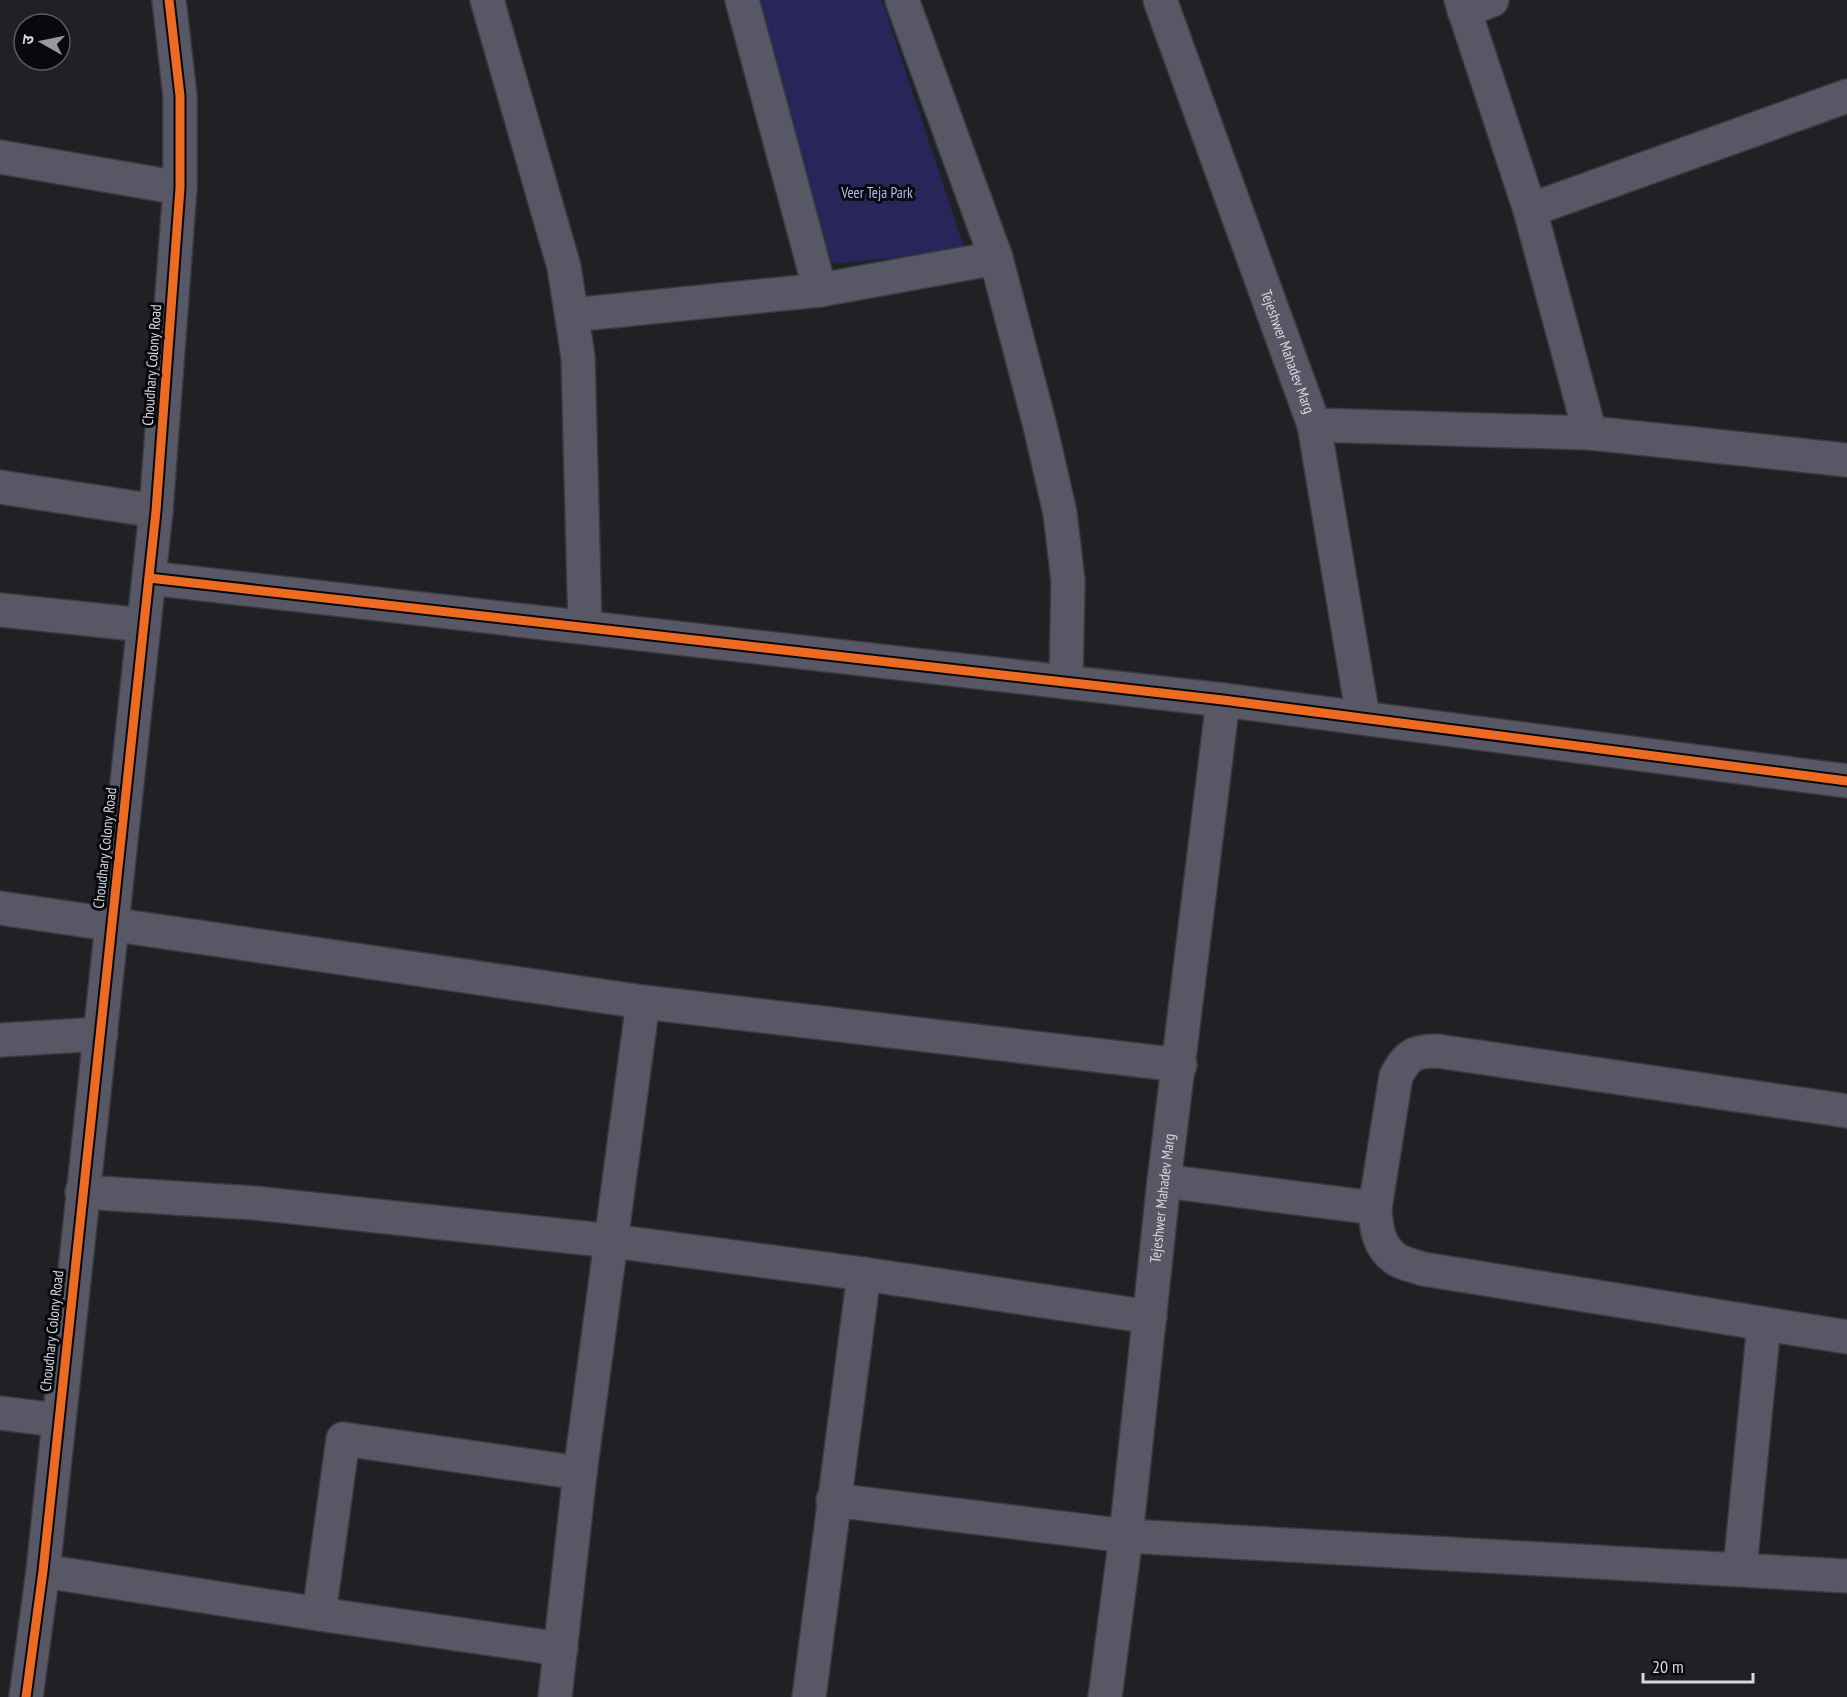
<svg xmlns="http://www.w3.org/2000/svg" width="1847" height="1697" viewBox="0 0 1847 1697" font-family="'PT Sans Narrow','Noto Sans Devanagari',sans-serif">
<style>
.green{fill:#28255b}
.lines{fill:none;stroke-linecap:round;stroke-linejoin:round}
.minor-casing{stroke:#3a3b3e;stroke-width:36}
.minor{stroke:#575766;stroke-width:33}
.cycleway-casing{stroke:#08090d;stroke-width:13}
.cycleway{stroke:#ed6a23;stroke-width:9}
.labels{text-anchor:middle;stroke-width:6;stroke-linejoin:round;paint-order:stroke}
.park-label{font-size:15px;fill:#b3b8f5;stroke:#08090d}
.street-label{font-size:15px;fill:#d7d8df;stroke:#08090d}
</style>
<rect width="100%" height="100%" fill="#202025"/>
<path class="green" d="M 753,0 L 882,0 L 965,251 L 830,264 Z"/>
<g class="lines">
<defs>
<g id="minor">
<path d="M 487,0 L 564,267 L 578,357 L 585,627"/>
<path d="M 742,0 L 820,290"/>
<path d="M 902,0 L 996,258 L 1040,426 L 1060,513 L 1068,581 L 1066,682"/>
<path id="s1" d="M 1160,0 L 1314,425 L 1363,717"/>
<path d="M 1461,0 L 1530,210 L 1590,433"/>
<path d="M 1464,11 L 1492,0"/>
<path d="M 0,157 L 180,188"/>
<path d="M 1530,210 L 1847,96"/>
<path d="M 572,315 L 820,290 L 996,258"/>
<path d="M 1314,425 L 1590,433 L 1847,460"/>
<path d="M 0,487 L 156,511"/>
<path d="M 149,578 L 1223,700 L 1847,781"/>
<path d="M 0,610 L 144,625"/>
<path d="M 0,908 L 643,1002 L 1180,1065"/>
<path d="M 0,1040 L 101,1034"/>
<path d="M 1847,1111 L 1437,1051 C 1413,1051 1408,1055 1396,1076 L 1375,1208 C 1376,1227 1378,1247 1396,1259 C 1403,1264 1415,1266 1423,1269 L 1847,1337"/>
<path d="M 1164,1181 L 1375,1208"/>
<path d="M 82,1192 L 254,1203 L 612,1241 L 864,1274 L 1150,1317"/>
<path d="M 0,1413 L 57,1420"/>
<path d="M 833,1500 L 1126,1536 L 1847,1576"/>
<path d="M 1740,1569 L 1764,1324"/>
<path d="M 43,1571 L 319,1614 L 561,1649"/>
<path d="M 319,1614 L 343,1439 L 580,1473"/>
<path d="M 26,1697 L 43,1571 L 156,511 L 180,188 L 180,96 L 169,0"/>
<path d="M 555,1697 L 580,1473 L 643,1002"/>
<path d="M 809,1697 L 864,1274"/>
<path id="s2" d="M 1105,1697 L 1126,1536 L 1164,1181 L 1223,700"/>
</g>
</defs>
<use href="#minor" class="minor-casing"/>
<use href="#minor" class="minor"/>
<defs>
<path id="cycleway" d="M 149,578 L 1223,700 L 1847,781
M 26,1697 L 43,1571 L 156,511 L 180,188 L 180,96 L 169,0"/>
</defs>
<use href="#cycleway" class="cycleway-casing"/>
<use href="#cycleway" class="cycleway"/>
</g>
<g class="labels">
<g class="park-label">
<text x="877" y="198">Veer Teja Park</text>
</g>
<g class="street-label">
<text dy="5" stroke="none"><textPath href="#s1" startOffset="374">Tejeshwer Mahadev Marg</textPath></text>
<text transform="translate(152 365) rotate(-86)" y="5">Choudhary Colony Road</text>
<text transform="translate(105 848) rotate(-84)" y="5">Choudhary Colony Road</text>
<text dy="5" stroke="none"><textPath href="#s2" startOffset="502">Tejeshwer Mahadev Marg</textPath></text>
<text transform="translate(52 1331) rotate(-84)" y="5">Choudhary Colony Road</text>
</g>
</g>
<g transform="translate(42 42) rotate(279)"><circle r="28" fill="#08090d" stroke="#5b5c61" stroke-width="1.5"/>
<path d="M0-4.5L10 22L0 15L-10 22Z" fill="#97989e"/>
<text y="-9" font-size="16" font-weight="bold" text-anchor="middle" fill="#d7d8df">उ</text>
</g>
<path d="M1643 1673v9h110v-9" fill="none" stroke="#d7d8df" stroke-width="3"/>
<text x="1652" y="1673" font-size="18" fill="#d7d8df" stroke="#08090d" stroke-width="4.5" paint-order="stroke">20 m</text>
</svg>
